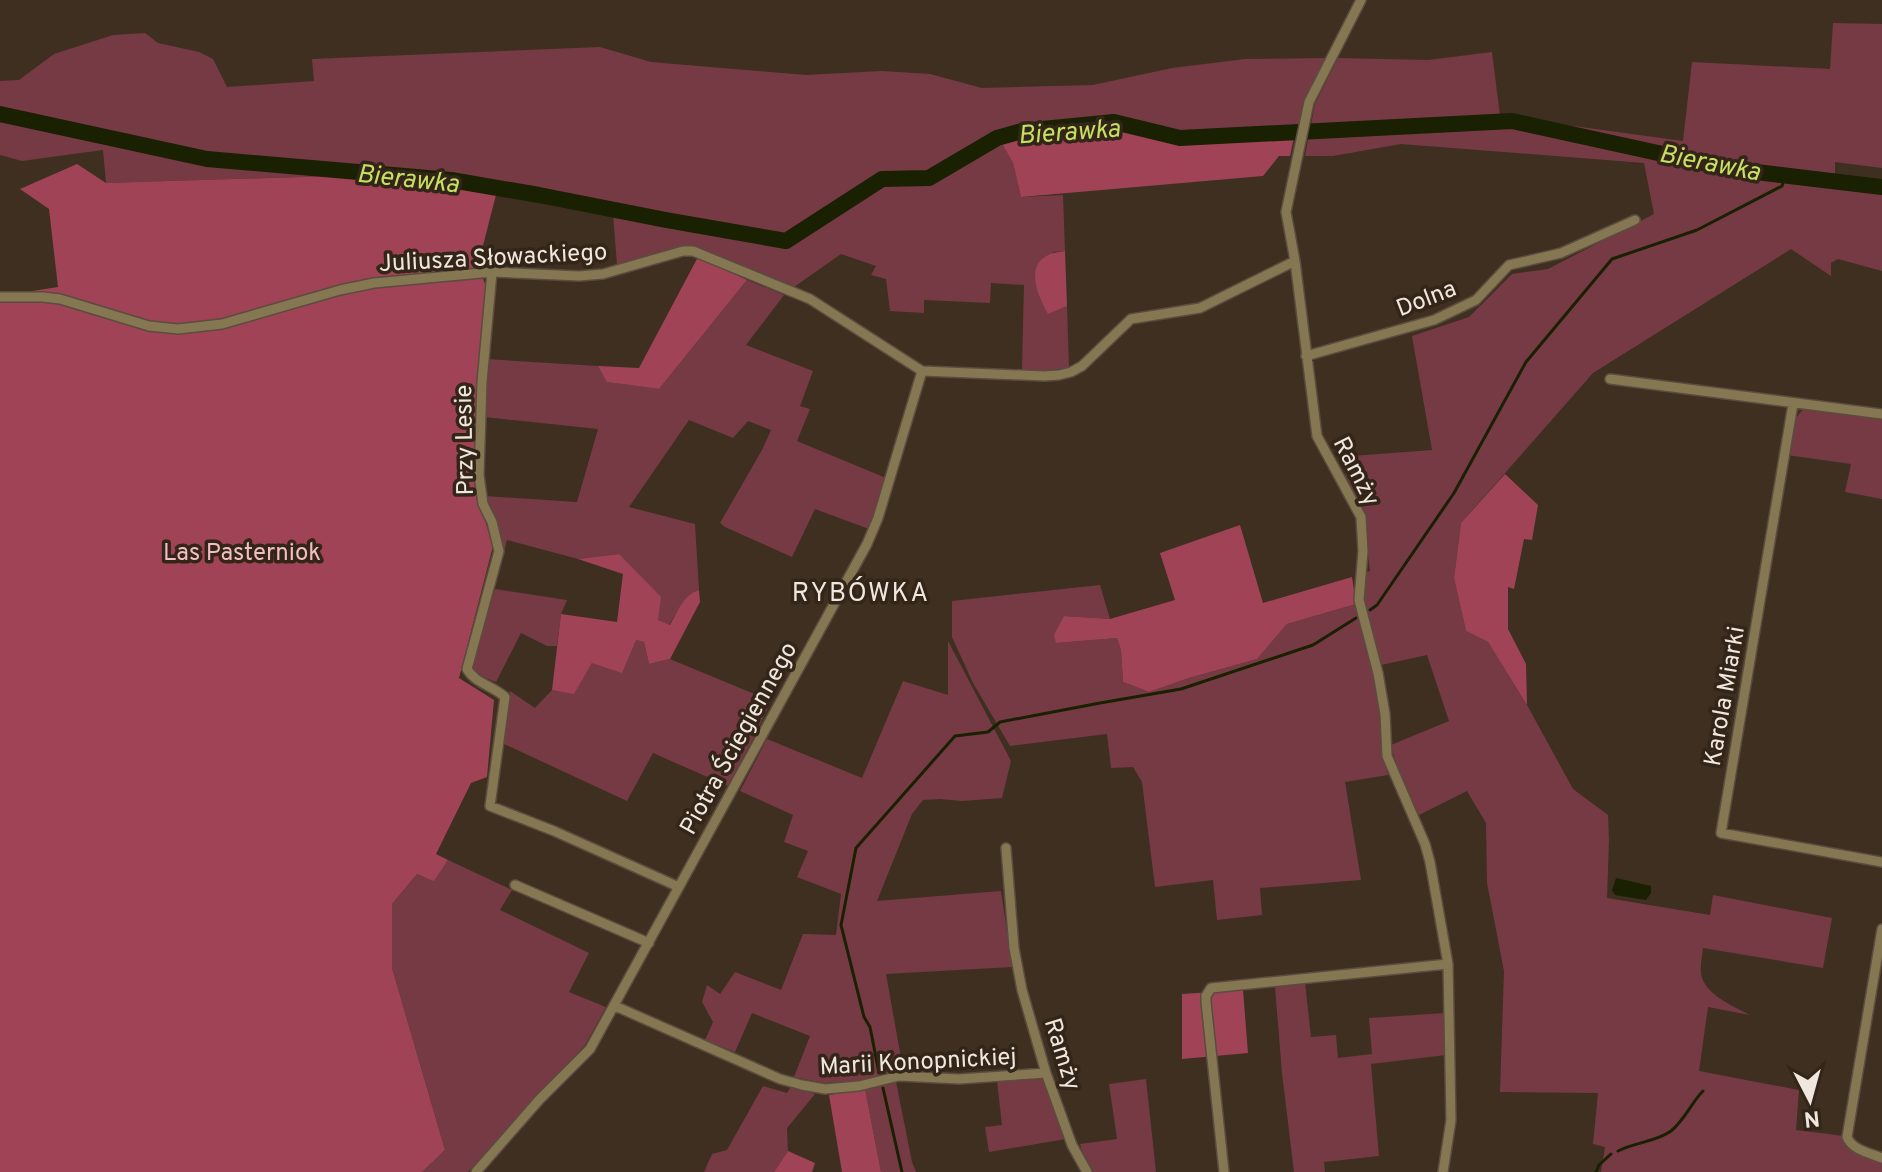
<svg xmlns="http://www.w3.org/2000/svg" width="1882" height="1172" viewBox="0 0 1882 1172" font-family="Overpass,sans-serif">
<style>
.green{fill:#763a44}
.forest{fill:#a14356}
.water{fill:#1a2002}
.lines{fill:none;stroke-linecap:round;stroke-linejoin:round}
.stream{stroke:#1a2002;stroke-width:3}
.river{stroke:#1a2002;stroke-width:16}
.minor-casing{stroke:#5a4c3f;stroke-width:12}
.minor{stroke:#847751;stroke-width:9}
.labels{text-anchor:middle;stroke-width:7;stroke-linejoin:round;paint-order:stroke}
.street-label{font-size:24px;fill:#f0e7de;stroke:#332518}
.park-label{font-size:24px;fill:#f2bdc3;stroke:#332518}
.water-label{font-size:26px;font-style:italic;fill:#c6e162;stroke:#332518}
.neighbourhood-label{font-size:26px;letter-spacing:2px;fill:#f0e7de;stroke:#332518}
</style>
<rect width="100%" height="100%" fill="#3e2f21"/>
<path class="green" d="M 1833,23 L 1882,24 L 1882,168 L 1835,162 L 1835,175 L 1882,181 L 1882,271 L 1838,259 L 1831,263 L 1831,276 L 1791,249 L 1593,373 L 1461,523 L 1454,578 L 1466,631 L 1488,642 L 1527,705 L 1573,789 L 1608,815 L 1609,840 L 1607,898 L 1710,915 L 1713,895 L 1832,918 L 1823,968 L 1703,948 C 1702,957 1700,966 1701,974 C 1705,995 1733,1006 1750,1015 L 1708,1007 L 1699,1071 L 1799,1090 L 1796,1130 L 1844,1136 L 1845,1143 L 1882,1161 L 1882,1172 L 1601,1172 L 1605,1147 L 1593,1144 L 1598,1093 L 1500,1092 L 1504,971 L 1487,883 L 1486,823 L 1467,791 L 1417,816 L 1399,774 L 1391,745 L 1449,721 L 1427,655 L 1381,665 L 1365,602 L 1364,573 L 1370,571 L 1363,513 L 1338,457 L 1432,450 L 1412,336 L 1469,317 L 1512,274 L 1548,269 L 1654,214 L 1644,163 L 1401,144 L 1333,156 L 1305,156 L 1315,104 L 1338,58 L 1428,60 L 1492,52 L 1500,116 L 1683,141 L 1692,62 L 1830,69 Z
M 145,33 L 158,43 L 199,52 L 213,59 L 227,87 L 314,81 L 312,59 L 600,47 L 651,62 L 806,75 L 882,71 L 930,74 L 982,88 L 1093,85 L 1172,68 L 1245,59 L 1327,58 L 1305,104 L 1297,131 L 1181,137 L 1110,120 L 1021,129 L 1000,136 L 986,143 L 1000,140 L 1013,163 L 1021,197 L 1063,195 L 1065,251 L 1053,252 L 1048,313 L 1067,306 L 1069,368 L 1027,372 L 1022,369 L 1024,285 L 991,283 L 990,303 L 924,300 L 924,313 L 890,311 L 886,279 L 871,275 L 876,266 L 841,254 L 794,287 L 727,261 L 696,246 L 617,265 L 613,213 L 788,244 L 836,216 L 818,214 L 786,236 L 414,174 L 344,165 L 364,175 L 106,183 L 103,150 L 22,161 L 0,155 L 0,81 L 19,80 L 54,54 L 113,35 Z
M 747,280 L 784,295 L 746,345 L 813,371 L 800,406 L 810,409 L 797,441 L 886,478 L 869,529 L 815,509 L 792,557 L 725,527 L 720,523 L 762,450 L 771,430 L 748,421 L 733,438 L 689,420 L 629,507 L 695,524 L 699,590 C 683,595 678,612 669,625 L 658,620 L 619,554 L 578,559 L 507,540 L 503,555 L 485,496 L 577,502 L 598,429 L 484,417 L 486,359 L 598,366 L 608,382 L 659,389 Z
M 1806,407 L 1882,416 L 1882,499 L 1845,492 L 1851,464 L 1787,455 C 1790,436 1790,420 1806,407 Z
M 1100,585 L 1110,619 L 1064,616 L 1056,643 L 1117,638 L 1121,650 L 1123,682 L 1149,692 L 1189,678 L 1257,659 L 1287,624 L 1356,604 L 1376,676 L 1388,775 L 1345,782 L 1361,880 L 1260,888 L 1262,915 L 1217,920 L 1213,880 L 1155,887 L 1142,782 L 1133,767 L 1111,768 L 1107,734 L 1010,746 L 973,683 L 952,637 L 952,601 Z
M 495,589 L 567,600 L 561,614 L 557,646 L 547,646 L 521,633 L 496,682 L 483,677 L 474,670 L 473,655 Z
M 636,640 L 644,642 L 649,664 L 670,659 L 771,701 L 755,735 L 728,786 L 653,753 L 627,801 L 502,743 L 510,691 L 535,708 L 552,690 L 574,693 L 592,663 Z
M 948,641 L 1011,761 L 1002,798 L 962,801 L 940,799 L 923,800 L 912,814 L 877,901 L 1001,891 L 1012,967 L 886,974 L 903,1069 L 859,1081 L 824,1083 L 794,1077 L 810,1036 L 752,1013 L 735,1052 L 705,1040 L 713,1022 L 702,1002 L 707,985 L 720,994 L 735,972 L 781,990 L 803,934 L 836,935 L 841,894 L 797,877 L 808,851 L 784,842 L 793,815 L 740,791 L 767,739 L 862,778 L 903,681 L 948,695 Z
M 448,860 L 512,890 L 500,910 L 589,953 L 569,992 L 606,1007 L 585,1045 L 468,1172 L 422,1172 L 445,1150 L 392,968 L 392,904 L 417,874 L 434,880 Z
M 1305,982 L 1311,1037 L 1336,1035 L 1338,1058 L 1372,1054 L 1369,1018 L 1446,1013 L 1446,1055 L 1371,1064 L 1379,1156 L 1324,1162 L 1325,1172 L 1294,1172 L 1282,1073 L 1275,987 Z
M 1043,1079 L 1066,1139 L 989,1152 L 985,1127 L 1002,1125 L 997,1081 Z
M 1146,1079 L 1156,1172 L 1088,1172 L 1080,1144 L 1117,1139 L 1109,1084 Z
M 896,1082 L 912,1162 L 916,1172 L 881,1172 L 865,1089 Z
M 763,1086 L 787,1093 L 791,1086 L 815,1094 L 787,1128 L 788,1151 L 774,1172 L 704,1172 L 712,1154 L 727,1150 Z"/>
<path class="forest" d="M 1113,126 L 1179,142 L 1295,133 L 1290,156 L 1279,156 L 1263,176 L 1021,197 L 1013,163 L 1000,140 L 1019,136 Z
M 77,164 L 106,183 L 364,175 L 497,191 L 478,265 L 488,292 L 475,449 L 479,501 L 493,546 L 459,678 L 494,700 L 487,777 L 471,783 L 436,854 L 448,860 L 434,881 L 417,874 L 392,904 L 392,968 L 445,1150 L 422,1172 L 0,1172 L 0,296 L 58,287 L 49,209 L 20,189 Z
M 1065,251 L 1067,306 L 1048,314 C 1033,287 1023,255 1065,251 Z
M 698,257 L 747,280 L 659,389 L 607,382 L 598,366 L 639,368 Z
M 1505,474 L 1538,505 L 1532,540 L 1524,539 L 1514,589 L 1508,587 L 1508,629 L 1526,664 L 1527,705 L 1488,642 L 1466,631 L 1454,578 L 1461,523 Z
M 1240,525 L 1263,603 L 1352,577 L 1356,604 L 1287,624 L 1257,659 L 1189,678 L 1149,692 L 1123,682 L 1121,650 L 1117,638 L 1056,643 L 1054,635 L 1064,616 L 1110,619 L 1175,600 L 1160,553 Z
M 619,554 L 661,597 L 658,620 L 670,625 C 678,611 683,595 699,590 L 700,602 L 670,659 L 649,664 L 644,642 L 636,640 L 622,673 L 592,663 L 574,694 L 552,690 L 561,614 L 617,622 L 623,574 L 578,559 Z
M 1243,990 L 1248,1053 L 1182,1059 L 1182,994 Z
M 865,1089 L 881,1172 L 842,1172 L 829,1095 Z
M 788,1151 L 815,1163 L 812,1172 L 774,1172 Z"/>
<path class="water" d="M 1616,878 L 1651,886 L 1651,893 L 1646,900 L 1615,895 L 1612,890 Z"/>
<g class="lines">
<path class="stream" d="M 1370,610 L 1377,605 L 1454,493 L 1526,362 L 1612,259 L 1697,230 L 1782,186 L 1785,176
M 879,1073 L 870,1027 L 864,1017 L 841,925 L 856,848 L 955,736 L 988,732 L 1000,722 L 1100,703 L 1181,689 L 1313,645 L 1356,618
M 883,1088 L 902,1172
M 1618,1151 C 1635,1142 1656,1142 1671,1131 C 1685,1120 1691,1103 1703,1091
M 1596,1172 L 1599,1165 L 1611,1154"/>
<path class="river" d="M 0,114 L 207,159 L 451,180 L 539,195 L 666,220 L 786,241 L 882,179 L 929,178 L 997,138 L 1022,131 L 1114,122 L 1180,138 L 1512,121 L 1731,169 L 1882,187"/>
<defs>
<path id="minor" d="M 1361,0 L 1309,102 L 1286,212 L 1295,261 L 1317,436 L 1361,517 L 1363,551 L 1359,600 L 1378,673 L 1385,714 L 1387,756 L 1425,844 L 1430,862 L 1448,964 L 1451,1120 L 1443,1172
M 492,272 L 482,382 L 479,475 L 483,504 L 492,522 L 499,551 L 467,669 C 475,683 493,686 505,697 L 490,806 L 554,831 L 679,887
M 0,297 L 43,297 L 60,299 L 149,326 L 178,329 L 222,324 L 340,290 L 374,283 L 492,272 L 579,276 L 603,274 L 683,251 L 693,251 L 810,299 L 922,371 L 1044,376 L 1059,375 L 1071,372 L 1082,366 L 1131,319 L 1200,308 L 1295,261
M 1306,356 L 1434,320 L 1476,300 L 1509,265 L 1561,253 L 1635,220
M 1610,379 L 1882,414
M 1793,404 L 1721,833 L 1882,862
M 1006,848 L 1014,948 L 1022,990 L 1046,1073 L 1072,1145 L 1087,1172
M 515,885 L 649,943
M 1882,929 L 1847,1137 C 1852,1150 1870,1153 1882,1158
M 615,1006 L 780,1079 L 802,1085 L 825,1089 L 859,1086 L 899,1076 L 959,1079 L 1046,1073
M 476,1172 L 540,1099 L 590,1049 L 867,544 L 878,518 L 922,371
M 1224,1172 L 1206,1002 L 1206,996 L 1211,988 L 1448,964"/>
</defs>
<use href="#minor" class="minor-casing"/>
<use href="#minor" class="minor"/>
</g>
<g class="labels">
<g class="street-label">
<text transform="translate(493 257) rotate(-3)" y="8">Juliusza Słowackiego</text>
<text transform="translate(1426 298) rotate(-21)" y="8">Dolna</text>
<text transform="translate(464 440) rotate(-91)" y="8">Przy Lesie</text>
<text transform="translate(1357 471) rotate(63)" y="8">Ramży</text>
<text transform="translate(1724 696) rotate(-80)" y="8">Karola Miarki</text>
<text transform="translate(738 738) rotate(-61)" y="8">Piotra Ściegiennego</text>
<text transform="translate(1063 1054) rotate(73)" y="8">Ramży</text>
<text transform="translate(918 1061) rotate(-3)" y="8">Marii Konopnickiej</text>
</g>
<g class="park-label">
<text x="242" y="560">Las Pasterniok</text>
</g>
<g class="water-label">
<text transform="translate(1069 131) rotate(-4)" y="9">Bierawka</text>
<text transform="translate(1710 162) rotate(11)" y="9">Bierawka</text>
<text transform="translate(408 178) rotate(6)" y="9">Bierawka</text>
</g>
<g class="neighbourhood-label">
<text x="861" y="601">RYBÓWKA</text>
</g>
</g>
<g transform="translate(1810 1100) rotate(174)" stroke="#332518" stroke-width="6" paint-order="stroke">
<path d="M0-6L14 30L0 20L-14 30Z" fill="#f0e7de"/>
<text y="-12" font-size="22" font-weight="bold" text-anchor="middle" fill="#f0e7de">N</text>
</g>
</svg>
